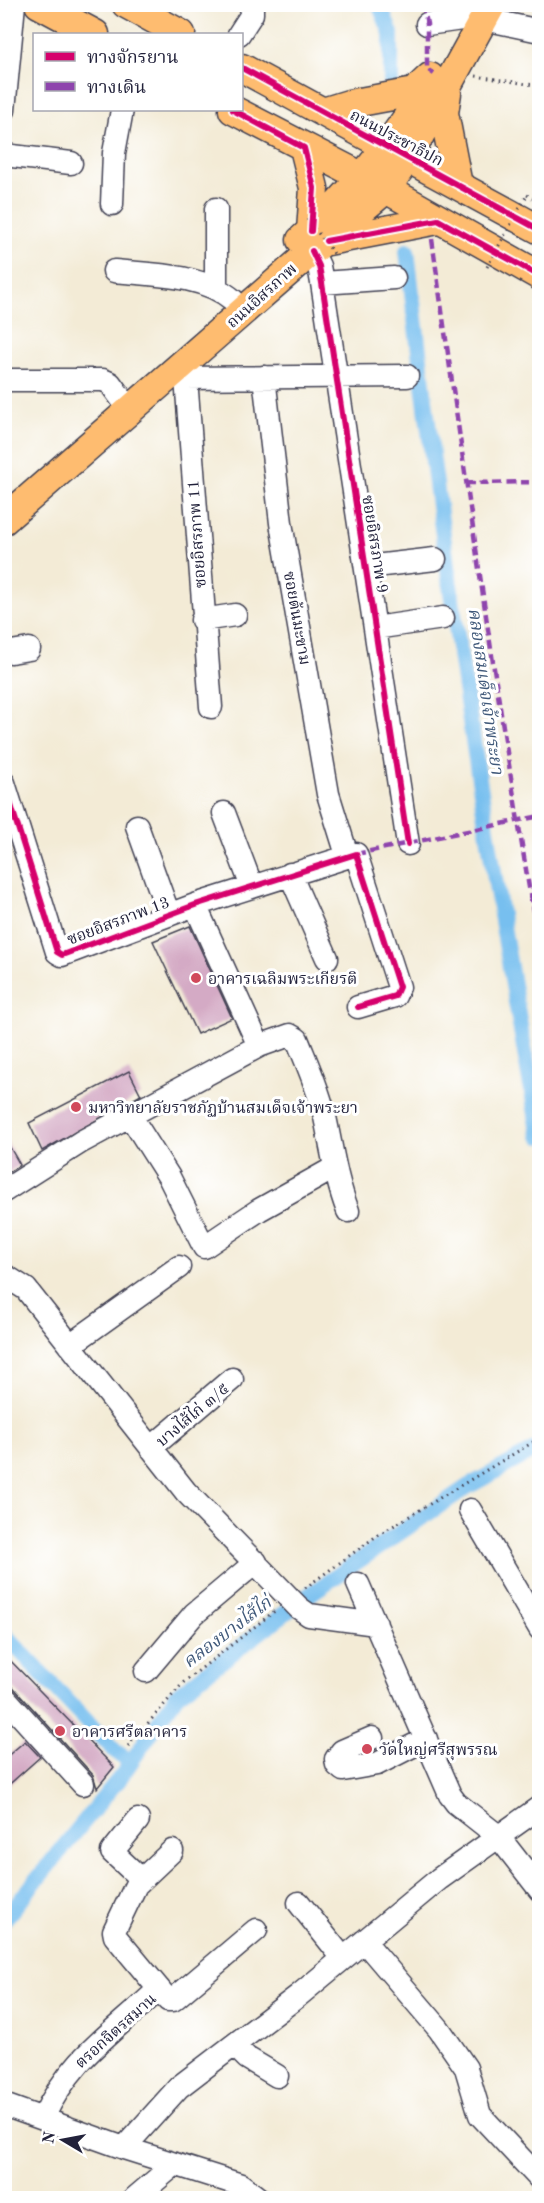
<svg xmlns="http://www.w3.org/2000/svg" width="544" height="2203" viewBox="0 0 544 2203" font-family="'Old Standard TT','Noto Serif Thai',serif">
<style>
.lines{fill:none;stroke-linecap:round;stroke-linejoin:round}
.canal{stroke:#77bfef;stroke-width:16}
.building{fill:#d4aac5}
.minor-casing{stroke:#414052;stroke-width:25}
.major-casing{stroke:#414052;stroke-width:31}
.path{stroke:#414052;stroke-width:3;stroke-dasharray:1.5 4.5;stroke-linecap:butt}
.minor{stroke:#fff;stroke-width:22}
.major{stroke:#febc70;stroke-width:28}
.path-bridge{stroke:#414052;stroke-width:3;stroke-dasharray:1.5 4.5;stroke-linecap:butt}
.quiet{stroke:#8e44ad;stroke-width:4.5;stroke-dasharray:9 4.5;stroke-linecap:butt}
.cycleway-casing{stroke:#fff;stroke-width:10}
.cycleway{stroke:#d6006c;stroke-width:6}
.poi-dot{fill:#d1495b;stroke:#fff;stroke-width:2}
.labels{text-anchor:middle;stroke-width:6;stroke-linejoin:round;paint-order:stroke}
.street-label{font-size:16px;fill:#22223b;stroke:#fff}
.poi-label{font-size:16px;fill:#22223b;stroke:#fff;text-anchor:start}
.water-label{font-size:18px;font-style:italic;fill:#40597a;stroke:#fff}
</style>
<rect width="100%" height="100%" fill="#fff"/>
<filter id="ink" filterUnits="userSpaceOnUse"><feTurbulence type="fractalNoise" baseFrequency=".0167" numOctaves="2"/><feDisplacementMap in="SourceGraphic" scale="12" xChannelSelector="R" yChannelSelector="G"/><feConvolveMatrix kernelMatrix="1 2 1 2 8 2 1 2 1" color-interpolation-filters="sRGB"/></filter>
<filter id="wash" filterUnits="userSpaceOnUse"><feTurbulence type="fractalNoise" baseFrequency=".008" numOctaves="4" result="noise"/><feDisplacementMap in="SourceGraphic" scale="24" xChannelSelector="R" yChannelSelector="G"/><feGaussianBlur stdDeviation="1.35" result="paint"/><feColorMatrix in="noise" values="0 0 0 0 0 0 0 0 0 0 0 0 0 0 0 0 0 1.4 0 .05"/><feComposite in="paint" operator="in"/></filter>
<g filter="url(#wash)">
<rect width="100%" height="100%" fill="#f3ebd6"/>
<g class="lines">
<path class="canal" d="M 379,4 L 391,33 L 391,81
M 407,251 C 441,547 486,843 540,1136
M 4,1634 L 115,1751 L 131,1762
M 4,1920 L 122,1775 L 177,1695 L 313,1592 L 467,1487 L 540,1447"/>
</g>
<g id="blocks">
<path class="building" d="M 190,926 L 232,1018 L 197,1034 L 153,941 Z
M 129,1071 L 141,1095 L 42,1151 L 29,1123 Z
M 4,1137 L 20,1165 L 4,1175 Z
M 4,1654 L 114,1767 L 97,1788 L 93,1775 L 14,1688 L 4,1684 Z
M 25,1741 L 40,1757 L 4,1789 L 4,1759 Z"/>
</g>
</g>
<g filter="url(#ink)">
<use href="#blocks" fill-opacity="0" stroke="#414052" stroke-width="1.5"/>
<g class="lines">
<defs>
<path id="minor" d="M 484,19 L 540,31
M 427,24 L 469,18
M 239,34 L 252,14 L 252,4
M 4,110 L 14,4
M 4,155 L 71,163
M 112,204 L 114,153 L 122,110
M 312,251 L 319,266 L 322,283 L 408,844
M 114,271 C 152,275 203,274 233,300
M 322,283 L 394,278
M 216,288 L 216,209
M 188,360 L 186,378 L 211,707
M 264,377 L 281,523 L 328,794 L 347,855
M 186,378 L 407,376
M 4,380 L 103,380 L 110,383 L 121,398
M 366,567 L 435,559
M 202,620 L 235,615
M 375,628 L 443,618
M 4,649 L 11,652 L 29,649
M 4,783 L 57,952 L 62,955 L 195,905 L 356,854 L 399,987 L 395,996 L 358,1007
M 224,813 L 252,887
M 137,826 L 169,915
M 290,874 L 327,958
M 195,905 L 259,1046
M 131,1117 L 169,1177 L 204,1247 L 259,1210 L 334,1168
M 4,1191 L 81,1142 L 259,1046 L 290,1035 L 297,1039 C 307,1064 319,1090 325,1117 C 332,1150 336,1180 348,1211
M 4,1275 L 26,1289 L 186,1492 L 299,1608 L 309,1615 L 376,1624
M 70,1345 L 179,1267
M 151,1448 L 232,1379
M 470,1510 L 540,1629
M 358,1584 L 450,1795 L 456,1803 L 498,1836 L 540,1890
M 146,1671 L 194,1614 L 256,1562
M 4,1697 L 83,1784
M 372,1738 L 342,1751 L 336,1759 L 337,1765 L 343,1770 L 377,1764 L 426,1739
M 138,1820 L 112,1852 L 141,1879
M 299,1903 L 342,1957
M 364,1941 L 439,2029 L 466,2068 L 480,2115 L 540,2179
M 159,1989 L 115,1936 L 114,1931 L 136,1885 L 172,1851
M 234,2045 L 247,2058 L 277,2076
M 4,2105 L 124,2148 L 241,2185 L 258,2198
M 43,2118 C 71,2057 112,2034 159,1989 L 168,2000 L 173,2000 L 256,1930
M 124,2148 L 179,2087 L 298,1996 L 439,1879 L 540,1807
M 135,2198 L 175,2164"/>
<path id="major" d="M 39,4 L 95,34
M 126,4 L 181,34
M 242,68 L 540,230
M 447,93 L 444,113 L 458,185
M 233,110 L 386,189 L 540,276
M 323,112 L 349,104 L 414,92 L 430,77
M 304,148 L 314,188 L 311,231
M 301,240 C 352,195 391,143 428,87
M 328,241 L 438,220
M 4,520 L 312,251 L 386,189 L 408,157 L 492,4"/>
</defs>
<use href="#minor" class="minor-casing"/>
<use href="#major" class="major-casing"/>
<path class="path" d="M 476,76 L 540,86
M 527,195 L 536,200 L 534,203
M 305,1588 L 378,1535 L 540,1438
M 128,1746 L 184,1682 L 276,1610"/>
<use href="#minor" class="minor"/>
<use href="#major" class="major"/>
<path class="path-bridge" d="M 307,219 L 336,256
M 487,267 L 527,195"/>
<path class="quiet" d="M 423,4 L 427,24 L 427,69 L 434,74
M 432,239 C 465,477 499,715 540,952
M 466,483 L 540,482
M 356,854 L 540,816"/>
<defs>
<path id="cycleway" d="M 242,68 L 540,230
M 233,110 L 304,148 L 314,188 L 311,231
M 326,241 L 438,220 L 540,276
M 312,251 L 319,266 L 322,283 L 408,844
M 4,783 L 57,952 L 62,955 L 195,905 L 356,854 L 399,987 L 395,996 L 358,1007"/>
</defs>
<use href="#cycleway" class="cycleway-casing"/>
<use href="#cycleway" class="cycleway"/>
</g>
</g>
<g class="poi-dot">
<circle cx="196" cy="978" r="6"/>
<circle cx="76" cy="1107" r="6"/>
<circle cx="60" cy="1731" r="6"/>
<circle cx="367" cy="1749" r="6"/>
</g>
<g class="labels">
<g class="street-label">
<text transform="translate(397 137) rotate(28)" y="6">ถนนประชาธิปก</text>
<text transform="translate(261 295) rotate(-42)" y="6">ถนนอิสรภาพ</text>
<text transform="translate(196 534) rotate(-94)" y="6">ซอยอิสรภาพ 11</text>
<text transform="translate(376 544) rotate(81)" y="6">ซอยอิสรภาพ 9</text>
<text transform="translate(298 618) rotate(80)" y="6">ซอยต้นมะขาม</text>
<text transform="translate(118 920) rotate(-21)" y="6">ซอยอิสรภาพ 13</text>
<text transform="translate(192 1414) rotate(-40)" y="6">บางไส้ไก่ ๓/๕</text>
<text transform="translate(115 2030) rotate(-42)" y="6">ตรอกจิตรสมาน</text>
</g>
<g class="poi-label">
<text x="208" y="984">อาคารเฉลิมพระเกียรติ</text>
<text x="88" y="1113">มหาวิทยาลัยราชภัฏบ้านสมเด็จเจ้าพระยา</text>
<text x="72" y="1737">อาคารศรีตลาคาร</text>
<text x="379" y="1755">วัดใหญ่ศรีสุพรรณ</text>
</g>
<g class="water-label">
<text transform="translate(486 691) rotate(82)" y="6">คลองสมเด็จเจ้าพระยา</text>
<text transform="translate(227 1632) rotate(-37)" y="6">คลองบางไส้ไก่</text>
</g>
</g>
<rect width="544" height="2203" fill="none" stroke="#fff" stroke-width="24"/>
<rect x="33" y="33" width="210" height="78" fill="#ffffff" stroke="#a7a7b1" stroke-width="1.5"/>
<rect x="45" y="52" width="30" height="9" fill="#d6006c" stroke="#a7a7b1" stroke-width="1.5"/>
<text x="87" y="63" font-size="18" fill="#22223b">ทางจักรยาน</text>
<rect x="45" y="82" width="30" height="9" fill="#8e44ad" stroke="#a7a7b1" stroke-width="1.5"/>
<text x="87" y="93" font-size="18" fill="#22223b">ทางเดิน</text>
<g transform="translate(63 2140) rotate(280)" stroke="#ffffff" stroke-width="4.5" paint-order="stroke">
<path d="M0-4.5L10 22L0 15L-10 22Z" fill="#22223b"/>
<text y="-9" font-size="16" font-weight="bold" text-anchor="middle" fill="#22223b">N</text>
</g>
</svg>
